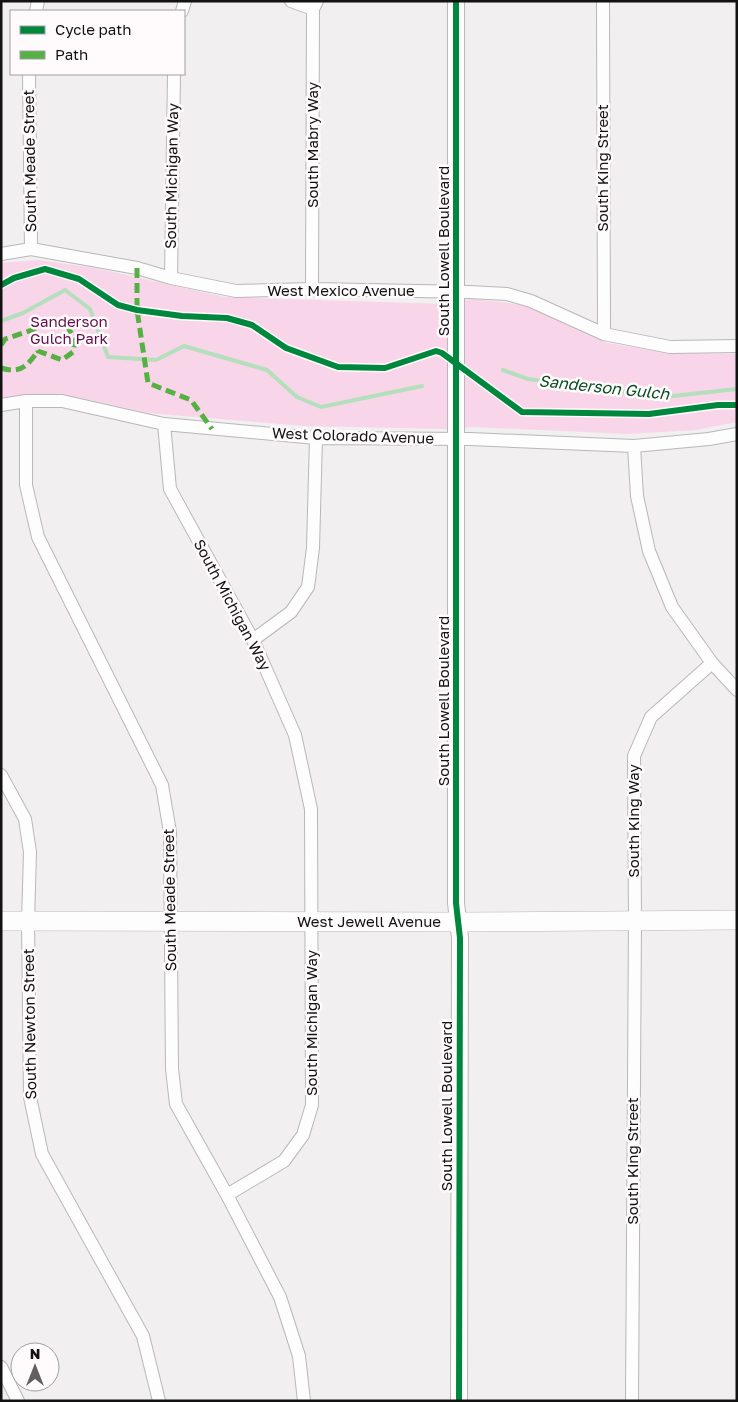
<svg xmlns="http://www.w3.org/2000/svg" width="738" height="1402" viewBox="0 0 738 1402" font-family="'Golos Text',sans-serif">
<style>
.green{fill:#f8d5e8}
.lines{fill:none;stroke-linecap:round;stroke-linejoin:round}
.stream{stroke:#b4dfbc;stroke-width:4}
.minor-casing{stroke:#b9b7b8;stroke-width:14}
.tertiary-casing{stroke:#b9b7b8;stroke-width:18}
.secondary-casing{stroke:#b9b7b8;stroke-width:20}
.minor{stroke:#fdfdfd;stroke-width:12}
.tertiary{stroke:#fdfdfd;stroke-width:16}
.secondary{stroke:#fdfdfd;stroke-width:19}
.quiet{stroke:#55b144;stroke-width:5;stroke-dasharray:10 5;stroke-linecap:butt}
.cycleway-casing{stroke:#fffbfd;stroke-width:9}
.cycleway{stroke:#00873e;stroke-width:6}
.labels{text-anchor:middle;stroke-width:5;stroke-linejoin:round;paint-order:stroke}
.street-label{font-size:15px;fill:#131212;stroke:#fffbfd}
.park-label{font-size:15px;fill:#601047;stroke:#fffbfd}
.water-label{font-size:16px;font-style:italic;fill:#054e1f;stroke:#fffbfd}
</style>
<rect width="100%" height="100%" fill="#f1eff0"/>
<path class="green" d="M 39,260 L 95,268 L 225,297 L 444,304 L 472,299 L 526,305 L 607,343 L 668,353 L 737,354 L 737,422 L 696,430 L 628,434 L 474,427 L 446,429 L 304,426 L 148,413 L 76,397 L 35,395 L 1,398 L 1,263 Z"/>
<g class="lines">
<path class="stream" d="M 1,321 L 23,313 L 65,290 L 90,309 L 108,357 L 156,360 L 184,346 L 267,370 L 297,397 L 321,407 L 422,386
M 503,370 L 528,379 L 664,397 L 737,389"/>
<defs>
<path id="minor" d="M 291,1 L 313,9
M 603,1 L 604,334
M 36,11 L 38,1
M 182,11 L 185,1
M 29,74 L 31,249
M 1,254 L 31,249 L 137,268 L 171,278 L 236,291 L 312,289 L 469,292 L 507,294 L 531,301 L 604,334 L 670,347 L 737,346
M 171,278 L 174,74
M 312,289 L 313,9 L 317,1
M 26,401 L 26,485 L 38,537 L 162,785 L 170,832 L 172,1069 L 176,1104 L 227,1195 L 280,1297 L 299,1356 L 304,1401
M 1,405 L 26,401 L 62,401 L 164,424 L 316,438 L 470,439 L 634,446 L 709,439 L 737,434
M 164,424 L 170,489 L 253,640 L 295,735 L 311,809 L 312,1105 L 303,1135 L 284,1161 L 227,1195
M 634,446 L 637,496 L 649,551 L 672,607 L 712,663 L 737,690
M 253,640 L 291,612 L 308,587 L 313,548 L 316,438
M 1,775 L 25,819 L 30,852 L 28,922 L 30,1097 L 42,1154 L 143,1336 L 159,1401
M 1,1367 L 18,1401
M 632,1401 L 635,920 L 634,756 L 651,717 L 712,663"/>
<path id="tertiary" d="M 456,1 L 456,903 L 460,938 L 459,1401"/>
<path id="secondary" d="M 1,921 L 458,922 L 737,920"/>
</defs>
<use href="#minor" class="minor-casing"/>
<use href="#tertiary" class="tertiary-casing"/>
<use href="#secondary" class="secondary-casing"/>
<use href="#minor" class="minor"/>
<use href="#tertiary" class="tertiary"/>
<use href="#secondary" class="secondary"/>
<path class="quiet" d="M 137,268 L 137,310 L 148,383 L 191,400 L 212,429
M 1,345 L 5,339 L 32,330 L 50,319 L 65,322 L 75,340 L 73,352 L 62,360 L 38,351 L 32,330
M 1,368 C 21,374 27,366 38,351"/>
<defs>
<path id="cycleway" d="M 456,1 L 456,903 L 460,938 L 459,1401
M 1,285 L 14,278 L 45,269 L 79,279 L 118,305 L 137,310 L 182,316 L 227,318 L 252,325 L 286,348 L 338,367 L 385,368 L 436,351 L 442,353 L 522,412 L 649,414 L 718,405 L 737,405"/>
</defs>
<use href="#cycleway" class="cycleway-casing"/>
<use href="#cycleway" class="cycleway"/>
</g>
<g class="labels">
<g class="street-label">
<text transform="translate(313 145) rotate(-90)" y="5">South Mabry Way</text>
<text transform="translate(30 161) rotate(-91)" y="5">South Meade Street</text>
<text transform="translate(603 168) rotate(-90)" y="5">South King Street</text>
<text transform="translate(172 176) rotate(-89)" y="5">South Michigan Way</text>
<text transform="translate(444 251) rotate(-90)" y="5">South Lowell Boulevard</text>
<text x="341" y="296">West Mexico Avenue</text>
<text transform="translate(353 436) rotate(2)" y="5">West Colorado Avenue</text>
<text transform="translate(232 605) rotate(62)" y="5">South Michigan Way</text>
<text transform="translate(444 701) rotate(-90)" y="5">South Lowell Boulevard</text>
<text transform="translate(634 821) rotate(-90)" y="5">South King Way</text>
<text transform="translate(170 900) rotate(-91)" y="5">South Meade Street</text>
<text x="369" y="927">West Jewell Avenue</text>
<text transform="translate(312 1023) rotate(-90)" y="5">South Michigan Way</text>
<text transform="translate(30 1024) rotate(-91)" y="5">South Newton Street</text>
<text transform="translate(447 1106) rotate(-90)" y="5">South Lowell Boulevard</text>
<text transform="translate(633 1161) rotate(-90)" y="5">South King Street</text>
</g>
<g class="park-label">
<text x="69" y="327">Sanderson<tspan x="69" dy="17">Gulch Park</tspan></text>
</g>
<g class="water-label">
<text transform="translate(604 387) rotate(6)" y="6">Sanderson Gulch</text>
</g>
</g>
<rect width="738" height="1402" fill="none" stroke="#131212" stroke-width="5"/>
<rect x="10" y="10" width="175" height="65" fill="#fffbfd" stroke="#a19e9f"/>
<rect x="20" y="26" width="25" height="8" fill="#00873e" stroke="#a19e9f"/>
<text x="55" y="35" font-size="15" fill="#131212">Cycle path</text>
<rect x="20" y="51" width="25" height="8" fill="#55b144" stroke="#a19e9f"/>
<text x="55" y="60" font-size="15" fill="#131212">Path</text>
<g transform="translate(35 1367)"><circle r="24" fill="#fffbfd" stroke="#a19e9f"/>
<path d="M0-4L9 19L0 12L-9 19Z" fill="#615f60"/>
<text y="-8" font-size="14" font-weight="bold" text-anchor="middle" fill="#131212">N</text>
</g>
</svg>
